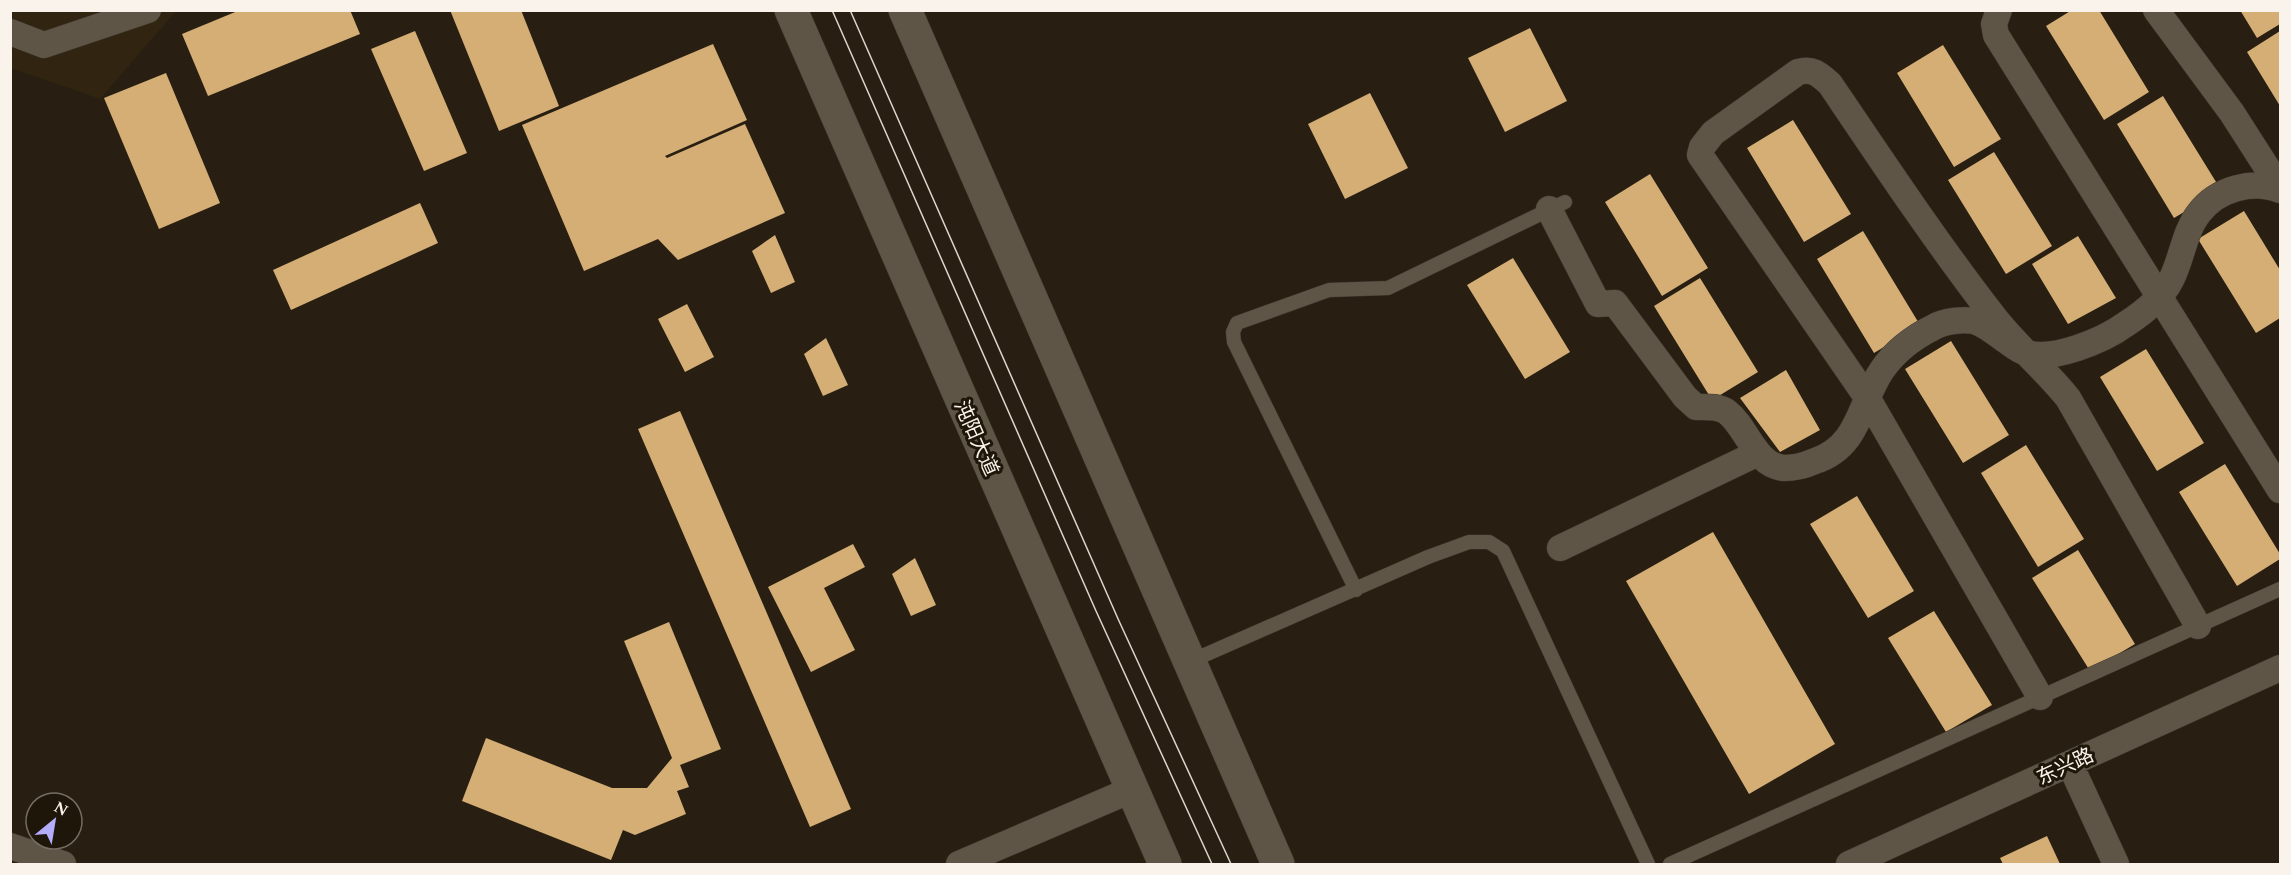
<svg xmlns="http://www.w3.org/2000/svg" width="2291" height="875" viewBox="0 0 2291 875" font-family="Spectral,'Noto Sans SC',serif">
<style>
.built{fill:#312511}
.building{fill:#d4ae75}
.lines{fill:none;stroke-linecap:round;stroke-linejoin:round}
.lane-casing{stroke:#3f3830;stroke-width:15}
.street-casing{stroke:#3f3830;stroke-width:27}
.secondary-casing{stroke:#3f3830;stroke-width:34}
.lane{stroke:#5f5546;stroke-width:14}
.street{stroke:#5f5546;stroke-width:26}
.secondary{stroke:#5f5546;stroke-width:33}
.tram{stroke:#ddd6cd;stroke-width:1.5}
.labels{text-anchor:middle;stroke-width:6;stroke-linejoin:round;paint-order:stroke}
.street-label{font-size:20px;fill:#faf3eb;stroke:#1e1609}
</style>
<rect width="100%" height="100%" fill="#281f12"/>
<path class="built" d="M 11,11 L 176,11 L 100,99 L 11,68 Z"/>
<path class="building" d="M 240,10 L 350,10 L 360,34 L 208,96 L 182,34 Z
M 450,10 L 521,10 L 559,106 L 499,131 Z
M 2072,10 L 2099,10 L 2149,92 L 2104,120 L 2046,26 Z
M 2240,10 L 2280,10 L 2280,24 L 2257,38 Z
M 1530,28 L 1567,101 L 1505,132 L 1468,58 Z
M 415,31 L 467,153 L 424,171 L 371,49 Z
M 2280,31 L 2280,106 L 2247,52 Z
M 713,44 L 747,120 L 665,156 L 667,158 L 745,124 L 785,213 L 678,260 L 658,239 L 584,271 L 522,125 Z
M 1943,45 L 2001,139 L 1954,167 L 1897,73 Z
M 166,73 L 220,203 L 159,229 L 104,98 Z
M 1370,93 L 1408,168 L 1345,199 L 1308,124 Z
M 2163,96 L 2221,190 L 2174,218 L 2117,124 Z
M 1793,120 L 1851,214 L 1804,242 L 1747,148 Z
M 1994,152 L 2052,246 L 2006,274 L 1948,180 Z
M 1650,174 L 1708,268 L 1662,296 L 1605,202 Z
M 420,203 L 438,243 L 291,310 L 273,270 Z
M 2244,211 L 2280,270 L 2280,318 L 2256,333 L 2198,239 Z
M 1863,231 L 1920,325 L 1874,353 L 1817,259 Z
M 775,235 L 795,282 L 771,293 L 752,251 Z
M 2078,236 L 2116,298 L 2068,324 L 2032,264 Z
M 1513,258 L 1570,352 L 1525,379 L 1467,285 Z
M 1700,278 L 1758,372 L 1712,400 L 1654,306 Z
M 687,304 L 714,357 L 685,372 L 658,319 Z
M 826,338 L 848,385 L 823,396 L 804,354 Z
M 1951,341 L 2009,435 L 1963,463 L 1905,369 Z
M 2146,349 L 2204,443 L 2157,471 L 2100,377 Z
M 1786,370 L 1820,430 L 1780,452 L 1740,398 Z
M 680,411 L 851,809 L 810,827 L 638,429 Z
M 2026,445 L 2084,539 L 2038,567 L 1981,473 Z
M 2225,464 L 2280,554 L 2280,559 L 2237,586 L 2179,492 Z
M 1857,496 L 1914,591 L 1868,618 L 1810,524 Z
M 1713,532 L 1835,744 L 1749,794 L 1626,581 Z
M 853,544 L 865,567 L 824,588 L 855,650 L 811,672 L 768,587 Z
M 2078,550 L 2135,644 L 2090,671 L 2032,578 Z
M 915,558 L 936,605 L 911,616 L 892,574 Z
M 1934,611 L 1992,705 L 1946,732 L 1888,638 Z
M 669,622 L 721,749 L 680,765 L 689,787 L 677,791 L 686,814 L 635,835 L 623,830 L 611,860 L 462,801 L 486,738 L 612,788 L 647,788 L 672,758 L 624,641 Z
M 2047,836 L 2060,864 L 2003,864 L 2000,858 Z"/>
<g class="lines">
<defs>
<path id="lane" d="M 1356,590 L 1234,342 L 1233,332 L 1237,323 L 1329,290 L 1388,288 L 1565,202
M 1191,661 L 1428,557 L 1469,542 L 1489,542 L 1503,551 L 1648,864
M 1670,864 L 2280,589"/>
<path id="street" d="M 1999,10 L 1994,24 L 1996,35 L 2280,490
M 2156,10 L 2232,113 L 2280,188
M 10,32 L 44,45 L 148,10
M 1549,209 L 1598,304 L 1615,303 L 1685,397 L 1696,407 C 1706,407 1719,406 1727,412 C 1747,427 1755,466 1784,468 C 1794,468 1806,465 1815,461 C 1860,446 1859,404 1882,370 C 1895,351 1914,337 1934,327 C 1944,321 1963,319 1974,321 C 1984,324 1997,334 2005,340 C 2011,344 2018,350 2024,352 C 2051,363 2104,340 2126,324 C 2143,313 2162,298 2171,280 C 2182,259 2184,232 2199,213 C 2217,189 2253,179 2280,190
M 1560,548 L 1758,453
M 2040,697 L 1868,399 L 1700,155 L 1702,147 L 1713,133 L 1798,72 C 1813,68 1819,74 1830,84 C 1882,161 1934,239 1991,313 C 2014,344 2044,368 2068,398 L 2198,626
M 2070,764 L 2116,864
M 10,846 L 63,864
M 959,864 L 1131,790
M 1849,864 L 2280,668"/>
<path id="secondary" d="M 791,10 L 1165,864
M 905,10 L 1278,864"/>
</defs>
<use href="#lane" class="lane-casing"/>
<use href="#street" class="street-casing"/>
<use href="#secondary" class="secondary-casing"/>
<use href="#lane" class="lane"/>
<use href="#street" class="street"/>
<use href="#secondary" class="secondary"/>
<path class="tram" d="M 832,10 L 1096,611 L 1212,864
M 850,10 L 1119,621 L 1231,864"/>
</g>
<g class="labels">
<g class="street-label">
<text transform="translate(977 438) rotate(66)" y="7">沌阳大道</text>
<text transform="translate(2065 766) rotate(-25)" y="7">东兴路</text>
</g>
</g>
<rect width="2291" height="875" fill="none" stroke="#faf3eb" stroke-width="24"/>
<g transform="translate(54 821) rotate(30)"><circle r="28" fill="#1e1609" stroke="#766e63" stroke-width="1.5"/>
<path d="M0-4.5L10 22L0 15L-10 22Z" fill="#b3adf9"/>
<text y="-9" font-size="16" font-weight="bold" text-anchor="middle" fill="#faf3eb">N</text>
</g>
</svg>
